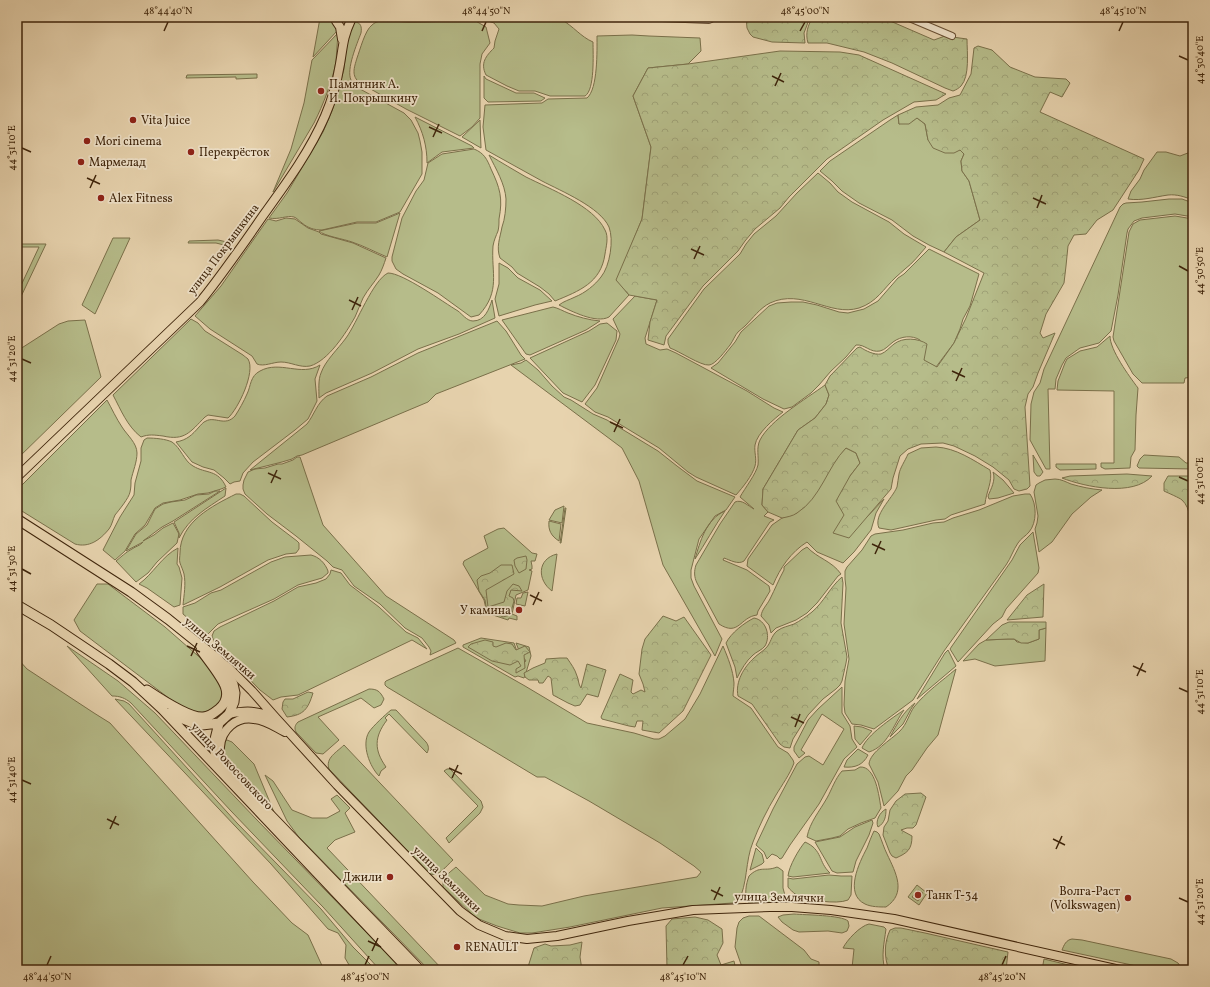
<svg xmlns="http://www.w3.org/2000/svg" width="1210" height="987" viewBox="0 0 1210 987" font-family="Vollkorn,serif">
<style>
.grass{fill:#b6bc8a;stroke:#7a704a;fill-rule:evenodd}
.forest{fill:url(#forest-crowns);stroke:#7a704a}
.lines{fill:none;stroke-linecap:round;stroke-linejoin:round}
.minor-casing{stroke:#695034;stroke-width:8}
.major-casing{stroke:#3f250b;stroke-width:10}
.highway-casing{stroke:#3f250b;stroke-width:11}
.minor{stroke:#efe2ca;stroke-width:6}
.major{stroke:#e7d3ae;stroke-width:8}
.highway{stroke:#e7d3ae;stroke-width:9}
.ticks{fill:none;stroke:#3f250b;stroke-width:1.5}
.poi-dot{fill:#8f2418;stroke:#efe2ca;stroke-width:1.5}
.labels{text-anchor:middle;stroke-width:3.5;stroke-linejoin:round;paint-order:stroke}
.poi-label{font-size:12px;fill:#3f250b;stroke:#efe2ca;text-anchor:start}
.street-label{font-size:12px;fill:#3f250b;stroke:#efe2ca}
.neatline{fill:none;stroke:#3f250b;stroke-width:1.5}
.ticks-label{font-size:10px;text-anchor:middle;fill:#3f250b}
</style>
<defs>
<pattern id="forest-crowns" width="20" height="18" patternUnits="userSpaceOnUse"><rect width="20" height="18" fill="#b6bc8a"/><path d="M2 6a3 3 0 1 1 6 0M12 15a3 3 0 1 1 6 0" fill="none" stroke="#9ea176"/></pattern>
</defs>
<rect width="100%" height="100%" fill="#e7d3ae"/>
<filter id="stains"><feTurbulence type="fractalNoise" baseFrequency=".005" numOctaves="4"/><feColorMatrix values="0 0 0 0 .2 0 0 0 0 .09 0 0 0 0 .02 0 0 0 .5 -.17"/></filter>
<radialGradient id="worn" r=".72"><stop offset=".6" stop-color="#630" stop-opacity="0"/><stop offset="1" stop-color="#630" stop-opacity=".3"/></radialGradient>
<path class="grass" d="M 320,18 C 331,18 335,20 337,31 L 313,57 Z
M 495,18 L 562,20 C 573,26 581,37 593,42 C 593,54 595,90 585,96 L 550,96 L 535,91 L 519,91 L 507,86 L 486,75 C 480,63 486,56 494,48 L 495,41 L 499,29 L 494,23 L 485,20 Z
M 474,20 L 486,27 L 490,43 L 482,54 L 480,64 L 480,118 L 472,127 L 460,136 L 406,109 L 360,83 C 351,76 354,68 357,58 C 360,50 365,30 372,25 C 374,23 378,21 381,21 C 387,20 401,22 409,22 C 430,22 452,21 474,20 Z
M 354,22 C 361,22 362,27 361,33 C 357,44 346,69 351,80 C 353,84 356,86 360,89 L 404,113 L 411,120 L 418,133 L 420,141 L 422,152 L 422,174 L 400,212 L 376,222 L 357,222 L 322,230 C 314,230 308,228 302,223 C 299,221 297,218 294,217 C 287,215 279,220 269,218 L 287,193 L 323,132 L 332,111 L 338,92 L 344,69 L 348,32 Z
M 338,33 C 337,42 337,52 336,61 C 333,80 323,105 314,123 L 273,192 L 291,149 L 304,103 L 312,60 Z
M 632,35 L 649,36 L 700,38 L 701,51 L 688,64 L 648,68 L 633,96 L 651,147 L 642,219 L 617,280 L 629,295 L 609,317 C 596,324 571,311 559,305 C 564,301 569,300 575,297 C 585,293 595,285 601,277 C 610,266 614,240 609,227 C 600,207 561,191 542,181 C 523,171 505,160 486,150 L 483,127 L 485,105 L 542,103 L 548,99 L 587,98 C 598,89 597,50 597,36 Z
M 257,74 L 257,78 L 236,79 L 236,77 L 186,78 L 187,75 Z
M 484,76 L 486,79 L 516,93 L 534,93 L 545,98 L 541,101 L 488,102 L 484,98 Z
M 898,115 L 899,124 L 917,118 L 925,124 L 928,140 L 960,150 L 964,154 L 961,161 L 962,171 L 969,181 L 980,220 L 956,237 L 944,252 L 929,245 L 913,236 L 892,220 L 859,203 L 842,191 L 832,181 L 820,171 L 830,161 L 890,120 Z
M 415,117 L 472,146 L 474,148 L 442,152 L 427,163 C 427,146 423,132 415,117 Z
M 480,120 L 481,148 L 462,137 Z
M 474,149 C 484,153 487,159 491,169 C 500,188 503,198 499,219 C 499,223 499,227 498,231 C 496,236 494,240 493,246 C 491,273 501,291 479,315 L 471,317 L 438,293 L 403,274 L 396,269 L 392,261 L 392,257 L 402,218 L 416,191 L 424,180 L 428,163 L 442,154 Z
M 1193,151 L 1193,200 C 1185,197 1177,194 1168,195 C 1154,197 1142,201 1128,199 L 1131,191 L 1140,179 L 1144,170 L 1157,152 L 1166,152 L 1180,156 Z
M 489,155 C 502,163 514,170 526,177 C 550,189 594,206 605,230 C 609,237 606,247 605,254 C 601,283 579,291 555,301 L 549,294 L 540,287 L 517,273 L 512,267 L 500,258 C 496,247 500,238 502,227 C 505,219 506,208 506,199 C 505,184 496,169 489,155 Z
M 818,173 L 830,183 L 838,192 L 852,202 L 889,222 L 904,234 L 926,247 C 919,255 913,263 905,269 C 902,272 899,274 896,277 C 883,289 877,302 859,308 C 830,317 802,288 770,303 C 760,308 753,318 745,326 C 743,328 740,330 738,332 C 735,335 733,341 730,345 C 726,350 715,365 709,365 C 701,366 679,351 670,348 L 668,343 L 668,339 L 704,289 L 740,254 L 746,244 L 754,234 L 776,216 L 797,193 Z
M 1169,199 L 1182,199 L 1193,203 L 1193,217 L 1175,214 L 1142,218 L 1134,221 L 1128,229 L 1127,233 L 1118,295 L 1111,331 L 1099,343 L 1080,348 L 1066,358 L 1062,365 L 1056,379 L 1055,389 L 1048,389 L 1050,469 L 1046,469 L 1030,440 L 1031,404 L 1034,392 L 1040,383 L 1044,369 L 1120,207 L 1123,204 L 1126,203 L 1142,202 Z
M 400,213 L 387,257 C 375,252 364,246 352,242 C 344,239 324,236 319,231 L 357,223 L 376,223 Z
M 1175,216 L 1193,219 L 1193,377 L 1185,378 L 1184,383 L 1142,383 L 1133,374 L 1114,341 L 1113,337 L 1129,232 L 1133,224 L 1140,220 Z
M 286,218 L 295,219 L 308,228 L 319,232 L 321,234 L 353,243 L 386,258 C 384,264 382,270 379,275 C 374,283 368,289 363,298 C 360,304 358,311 355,317 C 346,333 328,361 310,366 C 300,368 291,362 281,362 C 273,362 264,367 257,364 L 252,356 L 210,329 L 195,316 L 221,286 L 268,219 L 276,221 Z
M 113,238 L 130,238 L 95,314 L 82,305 Z
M 218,240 L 227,242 L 224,245 L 216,243 L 188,243 L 189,241 Z
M 17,244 L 46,244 L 17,305 L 17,294 L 39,247 L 17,247 Z
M 929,249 L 979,274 L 970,306 L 963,319 L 960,329 L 954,343 L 936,367 L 924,361 L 920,340 C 912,335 901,336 893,342 C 889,345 885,350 880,351 C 870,353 865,344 856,345 L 846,357 L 831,371 L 819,385 L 811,393 L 792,407 L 784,409 L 763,399 L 711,368 L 718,363 L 735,342 L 741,332 L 769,306 L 777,303 L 791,302 L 803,302 L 817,305 L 839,312 L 848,313 L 864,309 L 878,301 L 898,278 L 904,274 Z
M 499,263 L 508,268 L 518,278 L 540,290 L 552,301 L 535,305 L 499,316 L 495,299 L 499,284 Z
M 388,273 C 403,273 443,302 458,311 C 462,314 467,321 473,321 C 485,321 489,309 492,300 L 495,318 L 459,334 L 418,349 L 372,373 L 326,393 L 319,398 C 319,390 318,380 321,373 C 325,361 338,349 346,338 C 357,323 373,280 388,273 Z
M 635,296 L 657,300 L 645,338 L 646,344 L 660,350 L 667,349 L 676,353 L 747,391 L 774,408 L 783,412 C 774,419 757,433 755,445 C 754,452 757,459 755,466 C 752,476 743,487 736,495 L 696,477 L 688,472 L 659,448 L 608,417 L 595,412 L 585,404 L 597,388 L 619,338 L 620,334 L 613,319 Z
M 553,307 C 558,308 563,311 568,313 C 578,317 589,320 600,321 L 586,330 L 530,355 L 526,354 L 502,320 Z
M 191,319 L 198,323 L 205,331 L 243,355 C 244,356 247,358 248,359 C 256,372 238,409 228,418 L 208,415 L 205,417 C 190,432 185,441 163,436 C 154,435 149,434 141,437 C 127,426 121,410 113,395 Z
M 85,320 L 101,377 L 17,459 L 17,351 L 59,324 L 68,321 Z
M 497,321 L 506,331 L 521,355 L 525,359 L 436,394 L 428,402 L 302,455 L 297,456 L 292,459 L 282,462 L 250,470 L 307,424 C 314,415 317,403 327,396 L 371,377 L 418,353 Z
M 607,323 L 617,331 L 616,340 L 595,385 L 582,402 L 563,393 L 530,358 L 589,331 L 600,324 Z
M 1110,336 C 1110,350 1129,376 1138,388 L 1136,415 L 1135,450 L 1131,457 L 1130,468 L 1105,469 L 1101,467 L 1101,463 L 1114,463 L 1114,391 L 1057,390 L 1058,381 L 1065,363 L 1067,359 L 1080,351 L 1097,347 Z
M 526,360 L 538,370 L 552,386 L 564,397 L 571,400 L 593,414 L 607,420 L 658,451 L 677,466 L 697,481 L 735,497 L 726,510 L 715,516 L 699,539 L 691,570 L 691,578 L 694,586 L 722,639 L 715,656 L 663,565 L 639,481 L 622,448 L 511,365 L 521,363 Z
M 320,365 L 315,379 L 317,401 L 308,419 L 295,430 L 253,462 L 243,473 L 240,481 L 234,482 L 230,484 L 224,478 L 214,470 L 203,467 L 192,462 L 176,442 C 187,440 192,435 199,427 C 201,425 203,422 206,421 C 215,416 225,427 235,416 C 239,410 244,401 247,394 C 251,386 250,376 260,371 C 280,360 301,377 320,365 Z
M 825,385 L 829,395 L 826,404 L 815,418 L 798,430 L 763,489 L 762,505 L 768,512 L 764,516 L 774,520 L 770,522 L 744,561 C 738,565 730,560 724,558 L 723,560 L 747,570 L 769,586 L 770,591 L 758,611 L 757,615 C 740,617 739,637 719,624 L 697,583 C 694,577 694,571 696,565 L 720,524 L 735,502 C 742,499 748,506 754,509 L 740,497 C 745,488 756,474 758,465 C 759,457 756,448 760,440 C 770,420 806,399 825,385 Z
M 107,400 C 112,409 116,418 122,427 C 127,435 137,443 137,453 C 137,462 133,471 131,480 C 131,484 131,488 130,492 C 129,498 119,510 115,515 C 113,519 112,525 109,529 C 100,540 89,548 75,544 L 17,508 L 17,490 Z
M 147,438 C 155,438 166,439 172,442 C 181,448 184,461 193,466 C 206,474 218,469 226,487 L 221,489 L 208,493 L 198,494 L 180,500 L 163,503 L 155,508 L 145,525 L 135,534 L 125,551 L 115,560 L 103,550 L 120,517 L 134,495 L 135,483 L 141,461 L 141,448 L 144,440 Z
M 936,447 C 956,448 973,460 990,470 C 993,481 986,492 985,504 L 951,515 L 945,519 L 936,520 L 891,530 L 879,528 C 873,515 892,499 897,487 C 898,483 898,478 899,474 C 900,468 905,461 908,454 L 921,448 Z
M 846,448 L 856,453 L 860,463 L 850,476 L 866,518 L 884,499 L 876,513 L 871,530 L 854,552 L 843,563 L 817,552 L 807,542 C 791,552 780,568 773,585 L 747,566 L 748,559 L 772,525 L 782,518 L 797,513 L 840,454 Z
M 1033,455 L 1043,472 L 1040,476 L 1037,476 L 1034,472 Z
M 1144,455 L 1179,457 L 1186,463 L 1193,463 L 1193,469 L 1139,468 L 1137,466 L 1140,459 Z
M 297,457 L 300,457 L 323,525 L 386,596 L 454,640 L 456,643 L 430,655 L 431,651 L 429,647 L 422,638 L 405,628 L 380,604 L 354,586 L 342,570 L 333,567 L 327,561 L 296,536 L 267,514 L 245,494 L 243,489 L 243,485 L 244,480 L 248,472 L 255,469 L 265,468 L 278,464 L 282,464 L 293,460 Z
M 1056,464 L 1096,464 L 1096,469 L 1060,470 L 1056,467 Z
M 993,472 L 1003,480 L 1014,493 L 998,498 L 989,499 L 988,496 C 991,489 996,480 993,472 Z
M 1055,479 C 1061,479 1066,482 1071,484 C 1081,487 1091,489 1102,490 L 1091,497 L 1072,514 L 1052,542 L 1039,552 L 1035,529 L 1037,523 L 1038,516 L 1034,492 L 1036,485 L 1039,483 L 1045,480 Z
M 226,488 L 225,496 C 207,508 189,518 179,538 L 179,533 L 174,522 Z
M 215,491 L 220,491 L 173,521 L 162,527 L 143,541 L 154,535 L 163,528 L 173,523 L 179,534 L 177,543 L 157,562 L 148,573 L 136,582 L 116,561 C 121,557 126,552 132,549 C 136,546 140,546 143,542 L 126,551 L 136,534 L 147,525 L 155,509 L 163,504 L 171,502 L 185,500 L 196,495 L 209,494 Z
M 236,494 L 240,494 L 244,496 L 272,522 L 297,541 L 299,543 L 299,549 L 296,553 L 286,554 L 268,560 L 220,587 L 183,605 C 184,595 186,584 184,574 C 183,570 181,566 180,563 C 179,560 180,556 180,553 C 180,522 212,506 236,494 Z
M 1025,494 L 1030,494 C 1037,504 1037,523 1029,532 C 1026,536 1021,538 1018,543 C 1013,550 1011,558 1006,565 L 944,651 L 913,700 L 874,729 L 861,725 L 852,724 L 845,713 L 844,705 L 845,681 L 849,659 L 844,624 L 846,588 L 845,579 L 845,571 L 847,567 L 862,550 L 871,536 L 875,534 L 903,530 L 933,523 L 944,522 L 953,518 L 979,510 L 1013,496 Z
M 564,506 L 562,523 L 549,520 L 555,510 Z
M 565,508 L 566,508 L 561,543 L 560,543 Z
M 725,511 C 714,527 705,544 695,559 C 700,542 706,519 725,511 Z
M 549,521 L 561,524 L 559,541 C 551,536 548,530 549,521 Z
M 504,528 L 532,553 L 537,554 L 535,561 L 531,561 L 532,566 L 532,569 L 529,570 L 532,571 L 528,590 L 516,595 L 512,614 L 517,616 L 517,620 L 509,618 L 508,620 L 487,613 L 484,600 L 463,564 L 464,561 L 488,548 L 484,536 L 498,529 Z
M 1033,532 L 1039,568 L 1038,573 L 1006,609 L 1002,617 L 993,624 L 958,662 L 950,649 L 952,646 L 1012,560 L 1020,545 Z
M 807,547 C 817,558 832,561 841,574 L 838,576 L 817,603 L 807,613 L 796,620 L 776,628 L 771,633 L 769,625 L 761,616 C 762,609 767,605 770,599 C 775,589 779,579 784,570 L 784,567 L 802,550 Z
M 178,548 L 177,564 L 179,567 L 182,578 L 180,605 L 174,607 L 147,588 L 139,584 C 153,574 162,556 178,548 Z
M 557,554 L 552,591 C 537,580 537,559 557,554 Z
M 311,555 C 319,557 325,563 328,571 L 328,573 L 322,578 L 298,585 L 274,599 L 218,624 L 208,634 L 204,632 L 183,614 L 183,607 L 195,603 L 211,593 L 221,590 L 271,562 L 285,557 Z
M 331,570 L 341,573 L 350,585 L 379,607 L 406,632 L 418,638 L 427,649 L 412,640 L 298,695 L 281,697 L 273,700 L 260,690 L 215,644 L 212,636 L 214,631 L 220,627 L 274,601 L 298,587 L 316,583 L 326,579 L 330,574 Z
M 97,584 L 108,584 L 165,627 L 205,662 L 217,680 L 222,690 L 221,700 L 212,710 L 200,713 L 190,711 L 170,699 L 80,631 L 74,620 Z
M 528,592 L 525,606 L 516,604 L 517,598 L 521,598 L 523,593 Z
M 1046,628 L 1045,661 L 995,666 L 975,659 L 963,661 L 979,644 L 986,640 L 1007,639 L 1014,639 L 1017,642 L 1028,643 L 1039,639 L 1039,630 Z
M 481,638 L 514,643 L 520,660 L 523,663 L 526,661 L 524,658 L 522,658 L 516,643 L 529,647 L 531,656 L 525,676 L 524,678 L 518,676 L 515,677 L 463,647 L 463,645 Z
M 67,646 L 118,681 L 155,713 L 257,820 L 403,970 L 381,970 L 379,969 L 323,907 L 231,811 L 131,703 C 125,698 120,696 112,696 Z
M 723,646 C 728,658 733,670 734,683 C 734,688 733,692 733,696 L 751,708 L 778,747 L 788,753 L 793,760 L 794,763 C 790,774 782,785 776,795 C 767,810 759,826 753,842 C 745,861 748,884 738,902 L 732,903 L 662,908 L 570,927 L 532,933 L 520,933 L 497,926 L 479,919 L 473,915 L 443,887 C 442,877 449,873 456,867 L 485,895 L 508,904 L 519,905 L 542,906 L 584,896 L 697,877 L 701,872 L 694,866 L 660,843 L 589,801 L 545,777 L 537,777 L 387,687 L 385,685 L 385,682 L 386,681 L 458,648 L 525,686 L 587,723 L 634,733 L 654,739 L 659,739 L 665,736 L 685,719 L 700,694 Z
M 948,650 L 956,666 L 917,699 L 945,653 Z
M 17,658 L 27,669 L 94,713 L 110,723 L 253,882 L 292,923 L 308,935 L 324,970 L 17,970 Z
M 956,669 L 938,735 L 927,748 L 912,770 L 906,776 L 898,791 L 884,806 L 878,782 L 869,764 C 870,752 891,740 900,731 C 907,724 909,714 914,707 C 926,692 942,681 956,669 Z
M 842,687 L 842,713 L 850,726 L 852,739 L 857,747 L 844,759 L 819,804 L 790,845 L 782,858 L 780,859 L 777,856 L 772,854 L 767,859 L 764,852 L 756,845 L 773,809 L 797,764 L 805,757 L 809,756 L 823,765 L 844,729 L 822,714 L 801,750 L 805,753 L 799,758 L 794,751 L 794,747 L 808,720 L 818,709 Z
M 369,689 C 377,689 380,691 384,699 L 381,705 L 374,708 L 361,698 L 318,717 L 339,740 L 323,754 L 316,753 L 296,732 C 294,728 295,725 298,722 Z
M 115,699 L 124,701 L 129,704 L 237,823 L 321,909 L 353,947 L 376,970 L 352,970 L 345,958 L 346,945 L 338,933 L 328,929 L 271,864 Z
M 915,703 L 911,709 L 903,724 L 890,737 C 897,724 903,712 915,703 Z
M 391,710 L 396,710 L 426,742 C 429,746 429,749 427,753 L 389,714 L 385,718 L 387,720 C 374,737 374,750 386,767 L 381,771 L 379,776 C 370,767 361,745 369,732 C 373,726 385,715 391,710 Z
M 904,710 C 893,725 888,746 869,752 L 862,748 C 867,735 892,718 904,710 Z
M 854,726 L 862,727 L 872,731 L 860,745 L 855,739 Z
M 227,740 L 232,742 L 254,764 L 276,817 L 226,759 L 222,748 L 224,741 Z
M 344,745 L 453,860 C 446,866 439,877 430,874 L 329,769 C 325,758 337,752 344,745 Z
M 858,749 L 868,755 C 863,765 855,768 844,767 L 847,760 Z
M 860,767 C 876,766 879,797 881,808 L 875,818 L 861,823 L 848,829 L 840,836 L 832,838 L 816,841 L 807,837 C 810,822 819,812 827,798 C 832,789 835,779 842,771 L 855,770 Z
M 447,769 L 450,769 L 481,801 L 483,807 L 480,813 L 449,843 L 446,838 L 478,806 L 444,771 Z
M 265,775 L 273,781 L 292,810 L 312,818 L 327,818 L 340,811 L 331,799 L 337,795 L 350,808 L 345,813 L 355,832 L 335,840 L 327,848 L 443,970 L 429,970 L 298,836 L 287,821 Z
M 886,809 C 886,816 885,823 878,827 C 875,821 880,812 886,809 Z
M 872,820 L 873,823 L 869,835 L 856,861 L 853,872 L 837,873 L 832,871 L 815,842 L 840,837 L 855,827 Z
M 874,831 L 877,832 L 879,834 C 882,841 884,848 887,854 C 896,873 907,893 886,907 C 880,907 871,907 865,904 C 844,894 859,863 867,848 C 869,843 871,837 874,831 Z
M 805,842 C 823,850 818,862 830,873 L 793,877 L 788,876 C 789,866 799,849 805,842 Z
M 756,848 L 762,854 L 764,862 L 762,864 L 750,870 Z
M 777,867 L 779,868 L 783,871 L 783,888 L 787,903 L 748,902 C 744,895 746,884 749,876 C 760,865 765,872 777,867 Z
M 829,875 L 841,876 L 852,876 L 851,895 L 848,900 C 836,905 807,900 795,894 C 793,892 790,890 788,887 L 788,878 L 793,879 Z
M 917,885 L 927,893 L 919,905 L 908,897 ZM 918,890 L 923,893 L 918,901 L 912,897 Z
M 794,914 C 805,915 841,915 848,921 L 849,926 L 847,931 L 842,933 L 828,931 L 799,932 L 793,930 L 782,922 L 778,917 L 783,915 Z
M 749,916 L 759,916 L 804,950 L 811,959 L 819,962 L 819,968 L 831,970 L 743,970 L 735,947 L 737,928 L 739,922 L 743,918 Z
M 869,924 L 884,927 L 886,929 C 884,944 881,956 885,970 L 854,970 L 854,968 L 852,968 L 854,949 L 843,948 C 847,940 860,926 869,924 Z
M 1072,939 L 1082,940 L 1171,959 L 1178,963 L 1183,970 L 1155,970 L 1062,950 C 1064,945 1066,940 1072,939 Z
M 1044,959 L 1089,970 L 1042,970 Z"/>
<path class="forest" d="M 746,17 L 810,17 L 804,33 L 805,43 L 772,42 L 753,37 L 750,34 L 747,28 Z
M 813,17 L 881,17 L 934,40 L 945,36 L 967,39 C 967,52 970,76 961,86 C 959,88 956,90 953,91 L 945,88 L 892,63 L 864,52 L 827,43 L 808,43 C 805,33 808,25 813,17 Z
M 978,46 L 992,50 L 1010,67 L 1035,77 L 1066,79 L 1070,83 L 1062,97 L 1050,92 L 1040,112 L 1144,159 L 1139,170 L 1113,210 L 1097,220 L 1086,234 L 1074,235 L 1068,246 L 1066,266 L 1064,283 L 1046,314 L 1040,333 L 1043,338 L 1055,333 L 1038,373 L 1033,387 L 1028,394 L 1025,407 L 1030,486 L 1027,489 L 1019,491 L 1014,489 L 1009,480 L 993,467 L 975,456 L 954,446 L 943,443 L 921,444 L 908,449 L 900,456 L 893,478 L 891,489 L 849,538 L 833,533 L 844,515 L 836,501 L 850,476 L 860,463 L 856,453 L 846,448 C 827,467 821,498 797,513 C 793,516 787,517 782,518 L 768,512 L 762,505 L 763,489 L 798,430 L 815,418 L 826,404 L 829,395 L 825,385 L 830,376 L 857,348 L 860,347 C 866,351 874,355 881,354 C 886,352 890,347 894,344 C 903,337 918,338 927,344 L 924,360 L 937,367 L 954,343 L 966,318 L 984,273 L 944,252 L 956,237 L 980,220 L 969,181 L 962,171 L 961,161 L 964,154 L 960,150 L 954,153 L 945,153 L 933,148 L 928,140 L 925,124 L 917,118 L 909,124 L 899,124 L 898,115 L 916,107 L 938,105 L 949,98 L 960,95 L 971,74 L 974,48 Z
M 780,51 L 840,52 L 859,55 L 946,94 L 936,100 L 914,102 L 883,120 L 827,159 L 789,197 L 780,208 L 755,229 L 745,241 L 738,251 L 703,286 L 666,336 L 664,345 L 648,340 L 650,322 L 657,300 L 629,295 L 616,280 L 642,219 L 651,147 L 633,96 L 648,68 L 688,64 Z
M 1127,474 L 1152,476 C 1133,497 1085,487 1062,478 L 1070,476 Z
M 1168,476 L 1193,476 L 1193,537 L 1192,537 C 1191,525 1191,508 1182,500 C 1180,498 1168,493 1164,491 L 1164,483 Z
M 526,556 L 527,560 L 526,569 L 519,573 L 515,566 L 514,560 L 517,558 Z
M 501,565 L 512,565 L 514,574 L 486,590 L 488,607 L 504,602 L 507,591 L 513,584 L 519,586 L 522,591 L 511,590 L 509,596 L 513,598 L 514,601 L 510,615 L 503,617 L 499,615 L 498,609 L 491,608 L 489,612 L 487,613 L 485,600 L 479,591 L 477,580 L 481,576 L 490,573 Z
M 842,577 L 843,583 L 841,623 L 847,657 L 846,663 L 842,681 L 840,685 L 836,689 L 823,699 L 808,715 L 793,739 L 790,748 L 784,747 L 780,744 L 752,704 L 738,696 C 735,682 744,667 754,658 C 758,654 762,652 766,648 C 771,643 771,636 777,631 C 782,627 789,626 794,624 C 800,621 807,616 812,612 C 824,602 830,587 842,577 Z
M 1044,584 L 1043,617 L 1007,620 L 1027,595 Z
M 663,616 L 676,621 L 684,617 L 711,655 L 683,711 L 659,733 L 642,730 L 643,721 L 637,721 L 635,727 L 629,726 L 602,719 L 601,717 L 620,674 L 633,680 L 631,692 L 633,694 L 641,690 L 645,692 L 643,684 L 639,674 L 642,649 L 645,639 Z
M 754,618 C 766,620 771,636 765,646 C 762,650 756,652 753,655 C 746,661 741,670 737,678 L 735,667 L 726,643 C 731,633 744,623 754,618 Z
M 1009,622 L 1046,622 L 1046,628 L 1039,630 L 1039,639 L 1028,643 L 1021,643 L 1014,639 L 1008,639 L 986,640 L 1002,625 Z
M 485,640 L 493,642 L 493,646 L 496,647 L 506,643 L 512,644 L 516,650 L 525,646 L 530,652 L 524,655 L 525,668 L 516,673 L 516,669 L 521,666 L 518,661 L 510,665 L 492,661 L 468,647 L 471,644 Z
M 560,658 L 567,658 C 571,664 575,669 577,676 C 579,680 578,684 581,688 L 587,664 L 606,670 L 598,697 L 587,694 L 580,705 L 575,706 L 568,703 L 553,695 L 551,678 L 548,676 L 543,683 L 539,683 L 538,680 L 529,680 L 525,677 L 524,673 L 533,668 L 545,663 L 546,659 Z
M 308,692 L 313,693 C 308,709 304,715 287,717 L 282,709 L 283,702 L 285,699 L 293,699 Z
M 921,793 L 926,797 L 916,825 L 913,828 L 907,828 L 901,830 L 912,836 C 912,850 907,853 896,858 L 892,856 L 890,853 L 883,835 L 884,827 L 888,821 L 890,810 L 896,801 L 905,794 Z
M 695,917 L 708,920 L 722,929 L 723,943 L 717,955 L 721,965 L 734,961 L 736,970 L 658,970 L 667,968 L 666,926 L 672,919 Z
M 895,928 L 901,928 L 925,933 L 1008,952 L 1006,970 L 889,970 C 884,957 884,943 890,930 Z
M 582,942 L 580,957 L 582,970 L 527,970 L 534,948 L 545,944 L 551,946 L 570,945 Z"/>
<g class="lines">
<defs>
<path id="minor" d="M 638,17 L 709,20 L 715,17
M 907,17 L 952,36"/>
<path id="major" d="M 336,21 L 340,27 L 342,39
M 17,477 L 200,302 C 222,275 242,246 262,217 C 285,185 309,153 325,116 C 332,100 337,82 340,64 C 343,47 343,37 351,20
M 221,662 L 230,669 L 252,691 L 275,717 L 337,785 L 460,911 L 479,925 L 505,936 L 527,939 L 557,936 L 628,921 L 693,910 L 770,907 L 792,907 L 831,910 L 894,919 L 1120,970
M 229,714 C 247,710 256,711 273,717
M 223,763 C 221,758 219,752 220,747 C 221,730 236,716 254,719 C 266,720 275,727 285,732"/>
<path id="highway" d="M 17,519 L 131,592 L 168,619 L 219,660 L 233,684 L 235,693 L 234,702 L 229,714 L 219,723 L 215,739 L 214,746 L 215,752 L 223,766 L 420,970
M 17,605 L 51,625 L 109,664 L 133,682 L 162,709 L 409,970
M 147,690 C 159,698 190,718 203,717 C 209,717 214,713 219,709 C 225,704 228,697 226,689 C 224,679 208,660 201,650
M 169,713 L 193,723 L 202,725 L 219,723"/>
</defs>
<use href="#minor" class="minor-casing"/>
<use href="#major" class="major-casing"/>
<use href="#highway" class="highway-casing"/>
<use href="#minor" class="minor"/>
<use href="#major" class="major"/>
<use href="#highway" class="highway"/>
</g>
<path class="ticks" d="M 164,31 L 168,22M 482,31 L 486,22M 800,31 L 805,22M 1119,31 L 1123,22M 1179,56 L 1188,60M 772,76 L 784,82M 775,86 L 781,73M 429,127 L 442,133M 433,137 L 439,124M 22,148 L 31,152M 87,178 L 100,184M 90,188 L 96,175M 1033,198 L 1046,204M 1037,208 L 1042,195M 691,249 L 704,255M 694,259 L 700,246M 1179,266 L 1188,271M 349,300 L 361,306M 352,310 L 358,297M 22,359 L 31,363M 952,371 L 965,377M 956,381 L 962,368M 610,422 L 623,428M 614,432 L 620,419M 268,473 L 281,479M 1179,477 L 1188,481M 271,483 L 277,470M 872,544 L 885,550M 875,554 L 881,541M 22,569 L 31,574M 530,595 L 542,601M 533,605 L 539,592M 187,646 L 200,652M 191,656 L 197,643M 1133,666 L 1146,672M 1137,676 L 1143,663M 1179,688 L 1188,692M 791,717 L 804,723M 795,727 L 800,714M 449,768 L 462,774M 452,778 L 458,765M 22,780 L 31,784M 107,819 L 119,825M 110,829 L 116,816M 1053,839 L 1065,845M 1056,849 L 1062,836M 711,890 L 723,896M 1179,898 L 1188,902M 714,900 L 720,887M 368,941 L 381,947M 372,951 L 378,938M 47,965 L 51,956M 365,965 L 369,956M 683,965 L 688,956M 1002,965 L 1006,956"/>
<g class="poi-dot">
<circle cx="321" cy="91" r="4"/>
<circle cx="133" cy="120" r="4"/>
<circle cx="87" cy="141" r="4"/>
<circle cx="191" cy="152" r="4"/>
<circle cx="81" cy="162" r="4"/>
<circle cx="101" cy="198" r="4"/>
<circle cx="519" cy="610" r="4"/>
<circle cx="390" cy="877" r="4"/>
<circle cx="918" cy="895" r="4"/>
<circle cx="1128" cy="898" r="4"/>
<circle cx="457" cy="947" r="4"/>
</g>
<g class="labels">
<g class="poi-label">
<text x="329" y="88">Памятник А.<tspan x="329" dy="14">И. Покрышкину</tspan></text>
<text x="141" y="124">Vita Juice</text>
<text x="95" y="145">Mori cinema</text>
<text x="199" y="156">Перекрёсток</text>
<text x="89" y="166">Мармелад</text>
<text x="109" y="202">Alex Fitness</text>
<text x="511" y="614" text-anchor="end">У камина</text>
<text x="382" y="881" text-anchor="end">Джили</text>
<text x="1120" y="895" text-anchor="end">Волга-Раст<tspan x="1120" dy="14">(Volkswagen)</tspan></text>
<text x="926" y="899">Танк Т-34</text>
<text x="465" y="951">RENAULT</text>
</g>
<g class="street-label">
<text transform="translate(223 249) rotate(-53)" y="4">улица Покрышкина</text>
<text transform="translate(220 648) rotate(40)" y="4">улица Землячки</text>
<text transform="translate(232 766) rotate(47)" y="4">улица Рокоссовского</text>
<text transform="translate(447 879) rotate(44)" y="4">улица Землячки</text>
<text transform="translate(779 897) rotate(1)" y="4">улица Землячки</text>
</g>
</g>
<rect width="1210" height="987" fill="none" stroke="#e7d3ae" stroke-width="44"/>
<rect x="22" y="22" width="1166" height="943" class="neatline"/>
<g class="ticks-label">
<text x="168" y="14">48°44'40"N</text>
<text x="486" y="14">48°44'50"N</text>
<text x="805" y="14">48°45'00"N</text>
<text x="1123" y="14">48°45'10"N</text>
<text transform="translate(1199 60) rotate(-90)" y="4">44°30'40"E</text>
<text transform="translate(11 148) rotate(-90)" y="4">44°31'10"E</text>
<text transform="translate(1199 271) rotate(-90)" y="4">44°30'50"E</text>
<text transform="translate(11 359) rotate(-90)" y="4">44°31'20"E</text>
<text transform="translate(1199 481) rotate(-90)" y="4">44°31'00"E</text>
<text transform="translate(11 569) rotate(-90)" y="4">44°31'30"E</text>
<text transform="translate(1199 692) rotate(-90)" y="4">44°31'10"E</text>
<text transform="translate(11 780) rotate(-90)" y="4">44°31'40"E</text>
<text transform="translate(1199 902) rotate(-90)" y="4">44°31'20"E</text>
<text x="47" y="980">48°44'50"N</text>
<text x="365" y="980">48°45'00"N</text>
<text x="683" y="980">48°45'10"N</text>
<text x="1002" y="980">48°45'20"N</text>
</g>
<rect width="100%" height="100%" filter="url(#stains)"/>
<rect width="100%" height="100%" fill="url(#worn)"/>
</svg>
